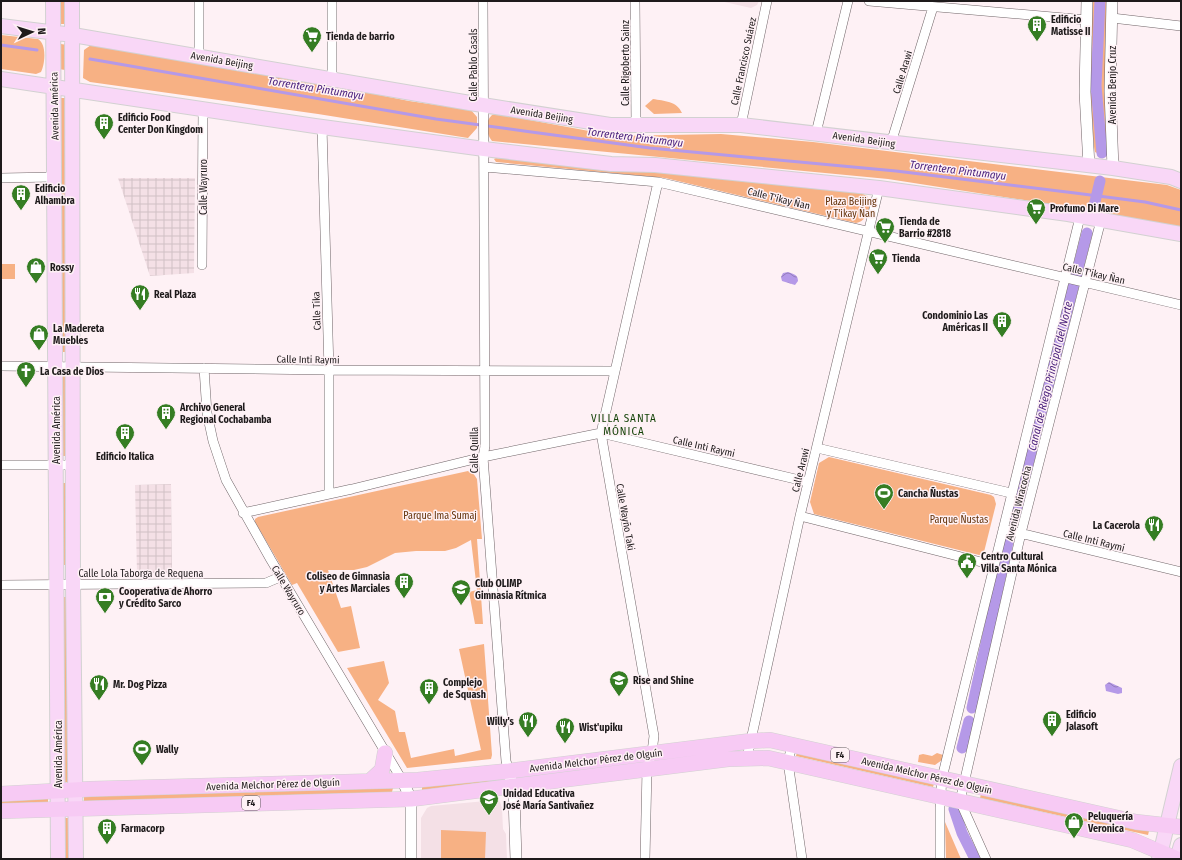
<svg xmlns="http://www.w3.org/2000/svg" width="1182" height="860" viewBox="0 0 1182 860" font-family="'Fira Sans Condensed',sans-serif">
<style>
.built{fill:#f4e0e6}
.industrial{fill:url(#industrial-grid)}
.green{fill:#f7b184}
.water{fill:url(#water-waves)}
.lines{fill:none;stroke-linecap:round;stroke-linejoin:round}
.stream{stroke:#b599e8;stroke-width:3}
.canal{stroke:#b599e8;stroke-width:11}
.minor-casing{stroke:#716669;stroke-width:10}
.tertiary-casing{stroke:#716669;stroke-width:12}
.primary-casing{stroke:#d2d1d1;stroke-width:16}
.trunk-casing{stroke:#d2d1d1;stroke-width:16}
.minor{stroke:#fff;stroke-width:9}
.tertiary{stroke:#fff;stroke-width:11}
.primary{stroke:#f9d7f7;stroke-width:14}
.trunk{stroke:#f7caf4;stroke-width:15}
.labels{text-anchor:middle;stroke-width:3;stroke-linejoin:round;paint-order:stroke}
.shield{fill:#fef1f5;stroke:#615a5c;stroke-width:1}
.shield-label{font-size:9px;font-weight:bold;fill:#1e1a1b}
.poi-label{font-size:10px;font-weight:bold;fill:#1e1a1b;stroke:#fef1f5;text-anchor:start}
.street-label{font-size:10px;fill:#1e1a1b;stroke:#fef1f5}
.park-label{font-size:10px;fill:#633208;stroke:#fef1f5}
.water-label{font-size:11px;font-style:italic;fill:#4c237e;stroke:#fef1f5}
.neighbourhood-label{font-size:11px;letter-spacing:1px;fill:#144308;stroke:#fef1f5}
</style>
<defs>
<pattern id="industrial-grid" width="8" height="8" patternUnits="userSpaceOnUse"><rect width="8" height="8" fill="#f4e0e6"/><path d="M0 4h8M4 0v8" fill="none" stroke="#d1c0c5"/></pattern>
<pattern id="water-waves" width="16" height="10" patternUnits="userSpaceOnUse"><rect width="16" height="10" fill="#b599e8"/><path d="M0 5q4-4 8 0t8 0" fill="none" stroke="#937cbb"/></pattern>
</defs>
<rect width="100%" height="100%" fill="#fef1f5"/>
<path class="built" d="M 720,1 L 759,1 L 757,5 L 751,8 Z
M 497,800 L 500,802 L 502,808 L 503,829 L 506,834 L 507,859 L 421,859 L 421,818 L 427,808 L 431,806 Z"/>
<path class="industrial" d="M 118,178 L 195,178 L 194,273 L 150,276 Z
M 171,484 L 172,573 L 137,573 L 135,485 Z"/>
<path class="green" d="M 60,1 L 65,1 L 66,24 L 59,24 Z
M 1092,1 L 1096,1 L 1094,97 L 1098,149 L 1097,153 L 1095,152 L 1094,147 L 1090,91 Z
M 1104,1 L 1108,1 L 1109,153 L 1107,153 L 1101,87 Z
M 1,35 L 38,39 C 47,44 45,64 41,72 L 36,74 L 1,69 Z
M 61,44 L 67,45 L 67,68 L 65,70 L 59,69 L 58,46 Z
M 91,45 L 324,84 L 409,101 L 471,110 L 477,117 L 477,128 L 468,138 L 318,114 L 90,82 L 83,78 L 84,50 Z
M 61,98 L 67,98 L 67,352 L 61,352 Z
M 653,99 C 664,101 677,101 682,113 L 654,114 L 645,106 Z
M 497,114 L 616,136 L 721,134 L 813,142 L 1167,185 L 1181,190 L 1181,228 L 1075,208 L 888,179 L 492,141 C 486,133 484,123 492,115 Z
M 496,158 L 763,182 L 861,193 L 867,196 C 873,205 867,222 856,223 L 665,178 L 496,162 L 494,159 Z
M 1,264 L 15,264 L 15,279 L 1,279 Z
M 62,375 L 66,375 L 67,456 L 62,456 Z
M 829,457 L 991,495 L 994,497 L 996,504 L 984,552 L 982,555 L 979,555 L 814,514 L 810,502 L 819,463 Z
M 468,471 L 473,473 L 477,479 L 482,539 L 477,539 L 483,624 L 475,624 L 469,592 L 477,590 L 471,540 L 456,548 L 445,551 L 416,551 L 395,553 L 367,567 L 354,570 L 328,570 L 341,608 L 351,606 L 360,648 L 338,652 L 297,583 L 292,585 L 255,522 L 255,519 L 258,517 Z
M 63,483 L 67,483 L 68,565 L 63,565 Z
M 63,597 L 68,597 L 69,782 L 64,782 Z
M 484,644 L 492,755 L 491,759 L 407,768 L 347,668 L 384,661 L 389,683 L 378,700 L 395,711 L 399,732 L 405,732 L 411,758 L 454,749 L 455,756 L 481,750 L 459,649 Z
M 797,752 L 934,784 L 933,787 L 796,756 Z
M 937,753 L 943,755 L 942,760 L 935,765 L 918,762 L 919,755 L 923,754 L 932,756 Z
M 503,778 L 503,781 L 422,790 L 422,787 Z
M 393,788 L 392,792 L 390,793 L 84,803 L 84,794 Z
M 981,794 L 1149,831 L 1148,835 L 980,798 Z
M 48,798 L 48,802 L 1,804 L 1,800 Z
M 65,818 L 69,818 L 69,859 L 65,859 Z
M 945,822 L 961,859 L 946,859 Z
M 441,830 L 486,832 L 485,859 L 441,859 Z"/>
<path class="water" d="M 788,272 C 794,274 798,275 798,281 L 795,285 L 782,281 L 781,277 L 783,273 Z
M 1109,682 L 1122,688 L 1122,693 L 1118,694 L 1106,691 L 1105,685 Z"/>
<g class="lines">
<path class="stream" d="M 1,45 L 37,50
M 90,59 L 436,119 L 524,131 L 650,148 L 896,171 L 1075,193 L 1145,202 L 1181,210"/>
<path class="canal" d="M 1100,1 L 1096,86 L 1102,153
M 1094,206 L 1100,181
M 1014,519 L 1087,233
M 972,708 L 1008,542
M 962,748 L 969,721
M 954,809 L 962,833 L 975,859"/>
<defs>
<path id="minor" d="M 199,1 L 199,56
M 332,1 L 332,79
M 483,1 L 485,446 L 483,457 L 506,761 L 509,771
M 635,1 L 636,125
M 869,1 L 1087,20
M 1112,18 L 1181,26
M 741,125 L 767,1
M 322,127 L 329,370 L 329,494
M 816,133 L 848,1
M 891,143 L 933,7
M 485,167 L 658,182 L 1181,305
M 1,178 L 54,177
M 202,265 L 203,109
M 1,366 L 329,370 L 614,371
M 204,368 L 207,413 L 213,441 L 226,480 L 271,560 L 402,780
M 817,448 L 1011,493
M 1,465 L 74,465
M 243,513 L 352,489 L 483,457 L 601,433 L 808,482
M 800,516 L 993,565
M 1003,529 L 1181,572
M 1,585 L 266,583 L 280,577
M 792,744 L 788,762 L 802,859
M 747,758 L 800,516 L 879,188
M 645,859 L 647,769 L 652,752 L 654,736 L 601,433 L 658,182
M 940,859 L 940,807 L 942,778 L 1080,217
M 986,859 L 960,801 L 1021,533 L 1101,220"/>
<path id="tertiary" d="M 1087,1 L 1085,92 L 1089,166
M 1112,1 L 1110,91 L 1113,168
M 509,771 L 514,796 L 516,859
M 402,780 L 411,799 L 411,859"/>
<path id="primary" d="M 53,1 L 58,859
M 72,1 L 73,584 L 76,859
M 1,26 L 73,35 L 470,103 L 610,125 L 741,125 L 1113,168 L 1171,177 L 1181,181
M 1,79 L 315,126 L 484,149 L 611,164 L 655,165 L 879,188 L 1068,214 L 1181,234
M 1159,859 L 1181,766
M 1177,859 L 1181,845"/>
<path id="trunk" d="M 370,781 L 382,770 L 385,753
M 1,794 L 91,789 L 418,780 L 509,771 L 751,741 L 770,740 L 1136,822 L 1181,827
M 1,811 L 411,799 L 728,759 L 768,758 L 1132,840 L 1177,859"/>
</defs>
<use href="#minor" class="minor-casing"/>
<use href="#tertiary" class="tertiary-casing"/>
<use href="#primary" class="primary-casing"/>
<use href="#trunk" class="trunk-casing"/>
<use href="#minor" class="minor"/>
<use href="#tertiary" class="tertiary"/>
<use href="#primary" class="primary"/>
<use href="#trunk" class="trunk"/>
</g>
<defs>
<symbol id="building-pin" viewBox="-11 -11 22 30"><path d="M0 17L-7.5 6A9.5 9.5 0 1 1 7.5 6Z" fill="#357d23" stroke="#fef1f5"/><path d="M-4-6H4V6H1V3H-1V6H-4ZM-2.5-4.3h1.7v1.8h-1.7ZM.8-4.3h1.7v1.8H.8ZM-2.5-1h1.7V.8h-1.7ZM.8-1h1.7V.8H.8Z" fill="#fff"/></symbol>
<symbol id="supermarket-pin" viewBox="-11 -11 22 30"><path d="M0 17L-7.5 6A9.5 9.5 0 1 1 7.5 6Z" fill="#357d23" stroke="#fef1f5"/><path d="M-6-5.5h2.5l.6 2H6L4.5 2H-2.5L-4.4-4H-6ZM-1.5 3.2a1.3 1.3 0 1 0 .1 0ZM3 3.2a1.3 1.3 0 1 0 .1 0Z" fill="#fff"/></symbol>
<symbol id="shop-pin" viewBox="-11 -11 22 30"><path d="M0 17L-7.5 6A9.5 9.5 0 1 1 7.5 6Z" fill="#357d23" stroke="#fef1f5"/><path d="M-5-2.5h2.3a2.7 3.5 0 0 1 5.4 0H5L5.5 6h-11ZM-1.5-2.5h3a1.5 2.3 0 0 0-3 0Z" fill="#fff"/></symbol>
<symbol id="restaurant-pin" viewBox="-11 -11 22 30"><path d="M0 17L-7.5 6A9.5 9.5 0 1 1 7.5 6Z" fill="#357d23" stroke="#fef1f5"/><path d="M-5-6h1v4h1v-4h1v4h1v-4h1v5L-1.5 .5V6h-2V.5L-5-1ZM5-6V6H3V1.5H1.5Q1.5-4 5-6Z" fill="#fff"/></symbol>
<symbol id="church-pin" viewBox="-11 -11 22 30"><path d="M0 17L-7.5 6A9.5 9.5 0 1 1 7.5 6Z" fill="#357d23" stroke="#fef1f5"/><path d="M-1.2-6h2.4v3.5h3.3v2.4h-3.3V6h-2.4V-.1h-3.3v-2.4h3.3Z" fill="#fff"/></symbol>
<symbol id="stadium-pin" viewBox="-11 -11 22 30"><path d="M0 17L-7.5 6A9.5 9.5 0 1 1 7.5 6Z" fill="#357d23" stroke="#fef1f5"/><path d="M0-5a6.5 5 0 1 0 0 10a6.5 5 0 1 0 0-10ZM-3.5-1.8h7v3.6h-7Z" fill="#fff"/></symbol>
<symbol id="civic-pin" viewBox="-11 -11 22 30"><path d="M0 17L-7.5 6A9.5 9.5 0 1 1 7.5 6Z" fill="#357d23" stroke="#fef1f5"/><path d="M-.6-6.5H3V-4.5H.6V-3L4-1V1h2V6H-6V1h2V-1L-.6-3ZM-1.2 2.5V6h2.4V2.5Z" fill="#fff"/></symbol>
<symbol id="school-pin" viewBox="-11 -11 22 30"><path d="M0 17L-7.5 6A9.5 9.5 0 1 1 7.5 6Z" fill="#357d23" stroke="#fef1f5"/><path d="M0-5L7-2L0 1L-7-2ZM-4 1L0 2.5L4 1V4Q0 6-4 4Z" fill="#fff"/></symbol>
<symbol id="bank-pin" viewBox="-11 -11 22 30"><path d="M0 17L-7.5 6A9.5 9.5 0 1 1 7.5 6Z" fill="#357d23" stroke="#fef1f5"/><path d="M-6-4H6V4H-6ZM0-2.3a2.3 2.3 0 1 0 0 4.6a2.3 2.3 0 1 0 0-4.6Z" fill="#fff"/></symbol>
</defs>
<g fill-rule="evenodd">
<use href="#building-pin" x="1026" y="14" width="22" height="30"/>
<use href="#supermarket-pin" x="301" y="25" width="22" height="30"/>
<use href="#building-pin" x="93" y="112" width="22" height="30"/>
<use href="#building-pin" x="10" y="183" width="22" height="30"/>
<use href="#supermarket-pin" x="1025" y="197" width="22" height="30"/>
<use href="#supermarket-pin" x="874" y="216" width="22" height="30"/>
<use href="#supermarket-pin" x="867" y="247" width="22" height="30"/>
<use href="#shop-pin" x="25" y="256" width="22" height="30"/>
<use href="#restaurant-pin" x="129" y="283" width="22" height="30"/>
<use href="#building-pin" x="991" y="310" width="22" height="30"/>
<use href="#shop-pin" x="28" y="323" width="22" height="30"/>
<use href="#church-pin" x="15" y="360" width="22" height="30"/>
<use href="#building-pin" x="155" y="402" width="22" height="30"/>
<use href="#building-pin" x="114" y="422" width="22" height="30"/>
<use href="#stadium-pin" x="873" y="482" width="22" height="30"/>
<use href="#restaurant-pin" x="1143" y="514" width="22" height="30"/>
<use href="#civic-pin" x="956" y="551" width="22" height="30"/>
<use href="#building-pin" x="393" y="571" width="22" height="30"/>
<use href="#school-pin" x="450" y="578" width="22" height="30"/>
<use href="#bank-pin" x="94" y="586" width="22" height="30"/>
<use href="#school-pin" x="608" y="669" width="22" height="30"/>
<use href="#restaurant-pin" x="88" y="673" width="22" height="30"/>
<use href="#building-pin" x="418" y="677" width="22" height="30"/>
<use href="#building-pin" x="1041" y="709" width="22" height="30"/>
<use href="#restaurant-pin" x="517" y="710" width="22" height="30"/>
<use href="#restaurant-pin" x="554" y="716" width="22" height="30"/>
<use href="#stadium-pin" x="131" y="738" width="22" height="30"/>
<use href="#school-pin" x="478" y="788" width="22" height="30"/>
<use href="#shop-pin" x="1063" y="811" width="22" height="30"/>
<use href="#building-pin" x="96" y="817" width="22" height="30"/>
</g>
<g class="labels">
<g class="shield">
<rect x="831" y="748" width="18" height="14" rx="3"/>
<rect x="242" y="796" width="18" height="14" rx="3"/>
</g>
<g class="shield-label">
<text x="840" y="758">F4</text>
<text x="251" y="806">F4</text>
</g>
<g class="poi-label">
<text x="1051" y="23">Edificio<tspan x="1051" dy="12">Matisse II</tspan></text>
<text x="326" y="40">Tienda de barrio</text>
<text x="118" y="121">Edificio Food<tspan x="118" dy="12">Center Don Kingdom</tspan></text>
<text x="35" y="192">Edificio<tspan x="35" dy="12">Alhambra</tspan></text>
<text x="1050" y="212">Profumo Di Mare</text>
<text x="899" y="225">Tienda de<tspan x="899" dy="12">Barrio #2818</tspan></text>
<text x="892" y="262">Tienda</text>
<text x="50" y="271">Rossy</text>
<text x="154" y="298">Real Plaza</text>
<text x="988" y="319" text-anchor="end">Condominio Las<tspan x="988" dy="12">Américas II</tspan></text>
<text x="53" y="332">La Madereta<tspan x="53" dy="12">Muebles</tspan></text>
<text x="40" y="375">La Casa de Dios</text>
<text x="180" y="411">Archivo General<tspan x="180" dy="12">Regional Cochabamba</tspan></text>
<text x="125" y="460" text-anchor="middle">Edificio Italica</text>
<text x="898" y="497">Cancha Ñustas</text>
<text x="1140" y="529" text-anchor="end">La Cacerola</text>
<text x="981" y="560">Centro Cultural<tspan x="981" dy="12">Villa Santa Mónica</tspan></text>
<text x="390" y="580" text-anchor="end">Coliseo de Gimnasia<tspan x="390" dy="12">y Artes Marciales</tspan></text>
<text x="475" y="587">Club OLIMP<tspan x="475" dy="12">Gimnasia Rítmica</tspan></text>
<text x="119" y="595">Cooperativa de Ahorro<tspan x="119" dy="12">y Crédito Sarco</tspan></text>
<text x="633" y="684">Rise and Shine</text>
<text x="443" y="686">Complejo<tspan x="443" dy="12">de Squash</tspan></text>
<text x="113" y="688">Mr. Dog Pizza</text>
<text x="1066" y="718">Edificio<tspan x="1066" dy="12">Jalasoft</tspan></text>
<text x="514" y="725" text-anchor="end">Willy's</text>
<text x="579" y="731">Wist'upiku</text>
<text x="156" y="753">Wally</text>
<text x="503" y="797">Unidad Educativa<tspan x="503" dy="12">José María Santivañez</tspan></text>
<text x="1088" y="820">Peluquería<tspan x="1088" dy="12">Veronica</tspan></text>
<text x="121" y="832">Farmacorp</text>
</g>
<g class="street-label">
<text transform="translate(222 60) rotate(10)" y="4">Avenida Beijing</text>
<text transform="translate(743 61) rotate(-78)" y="4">Calle Francisco Suárez</text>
<text transform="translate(625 63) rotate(-90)" y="4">Calle Rigoberto Sainz</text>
<text transform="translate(473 65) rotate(-90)" y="4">Calle Pablo Casals</text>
<text transform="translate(902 72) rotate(-73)" y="4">Calle Arawi</text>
<text transform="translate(1112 85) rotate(-90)" y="4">Avenida Benjo Cruz</text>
<text transform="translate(54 106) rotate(-91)" y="4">Avenida América</text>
<text transform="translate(542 114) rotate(9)" y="4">Avenida Beijing</text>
<text transform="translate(864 139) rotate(8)" y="4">Avenida Beijing</text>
<text transform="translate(203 187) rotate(-90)" y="4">Calle Wayruro</text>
<text transform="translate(779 198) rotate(14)" y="4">Calle T'ikay Ñan</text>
<text transform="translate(1094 273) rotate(13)" y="4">Calle T'ikay Ñan</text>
<text transform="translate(316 311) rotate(-92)" y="4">Calle Tika</text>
<text transform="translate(308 359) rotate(1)" y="4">Calle Inti Raymi</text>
<text transform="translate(56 430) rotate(-90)" y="4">Avenida América</text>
<text transform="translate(704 446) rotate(13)" y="4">Calle Inti Raymi</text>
<text transform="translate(474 450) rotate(-90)" y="4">Calle Quilla</text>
<text transform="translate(800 470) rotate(-76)" y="4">Calle Arawi</text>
<text transform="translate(1018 503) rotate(-76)" y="4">Avenida Wiracocha</text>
<text transform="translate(626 517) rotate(80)" y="4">Calle Wayño Taki</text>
<text transform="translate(1094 540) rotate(14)" y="4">Calle Inti Raymi</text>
<text x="141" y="577">Calle Lola Taborga de Requena</text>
<text transform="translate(289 590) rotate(59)" y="4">Calle Wayruro</text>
<text transform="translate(58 754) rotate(-90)" y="4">Avenida América</text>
<text transform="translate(596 760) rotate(-7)" y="4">Avenida Melchor Pérez de Olguín</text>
<text transform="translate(927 775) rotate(13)" y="4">Avenida Melchor Pérez de Olguín</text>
<text transform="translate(273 784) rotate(-2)" y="4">Avenida Melchor Pérez de Olguín</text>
</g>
<g class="park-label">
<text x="851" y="205">Plaza Beijing<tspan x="851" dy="12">y T'ikay Ñan</tspan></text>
<text x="440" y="519">Parque Ima Sumaj</text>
<text x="959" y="523">Parque Ñustas</text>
</g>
<g class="water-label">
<text transform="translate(316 88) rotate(9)" y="4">Torrentera Pintumayu</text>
<text transform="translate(635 137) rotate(7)" y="4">Torrentera Pintumayu</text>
<text transform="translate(958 170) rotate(7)" y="4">Torrentera Pintumayu</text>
<text transform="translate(1050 376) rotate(-76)" y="4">Canal de Riego Principal del Norte</text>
</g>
<g class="neighbourhood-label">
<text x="624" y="422">VILLA SANTA<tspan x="624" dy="13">MÓNICA</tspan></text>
</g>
</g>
<rect width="1182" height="860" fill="none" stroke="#1e1a1b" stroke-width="4"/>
<g transform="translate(32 32) rotate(86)" stroke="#fef1f5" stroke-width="3" paint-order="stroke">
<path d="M0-3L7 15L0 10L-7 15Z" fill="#1e1a1b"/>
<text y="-6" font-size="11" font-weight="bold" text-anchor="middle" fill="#1e1a1b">N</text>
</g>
</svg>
